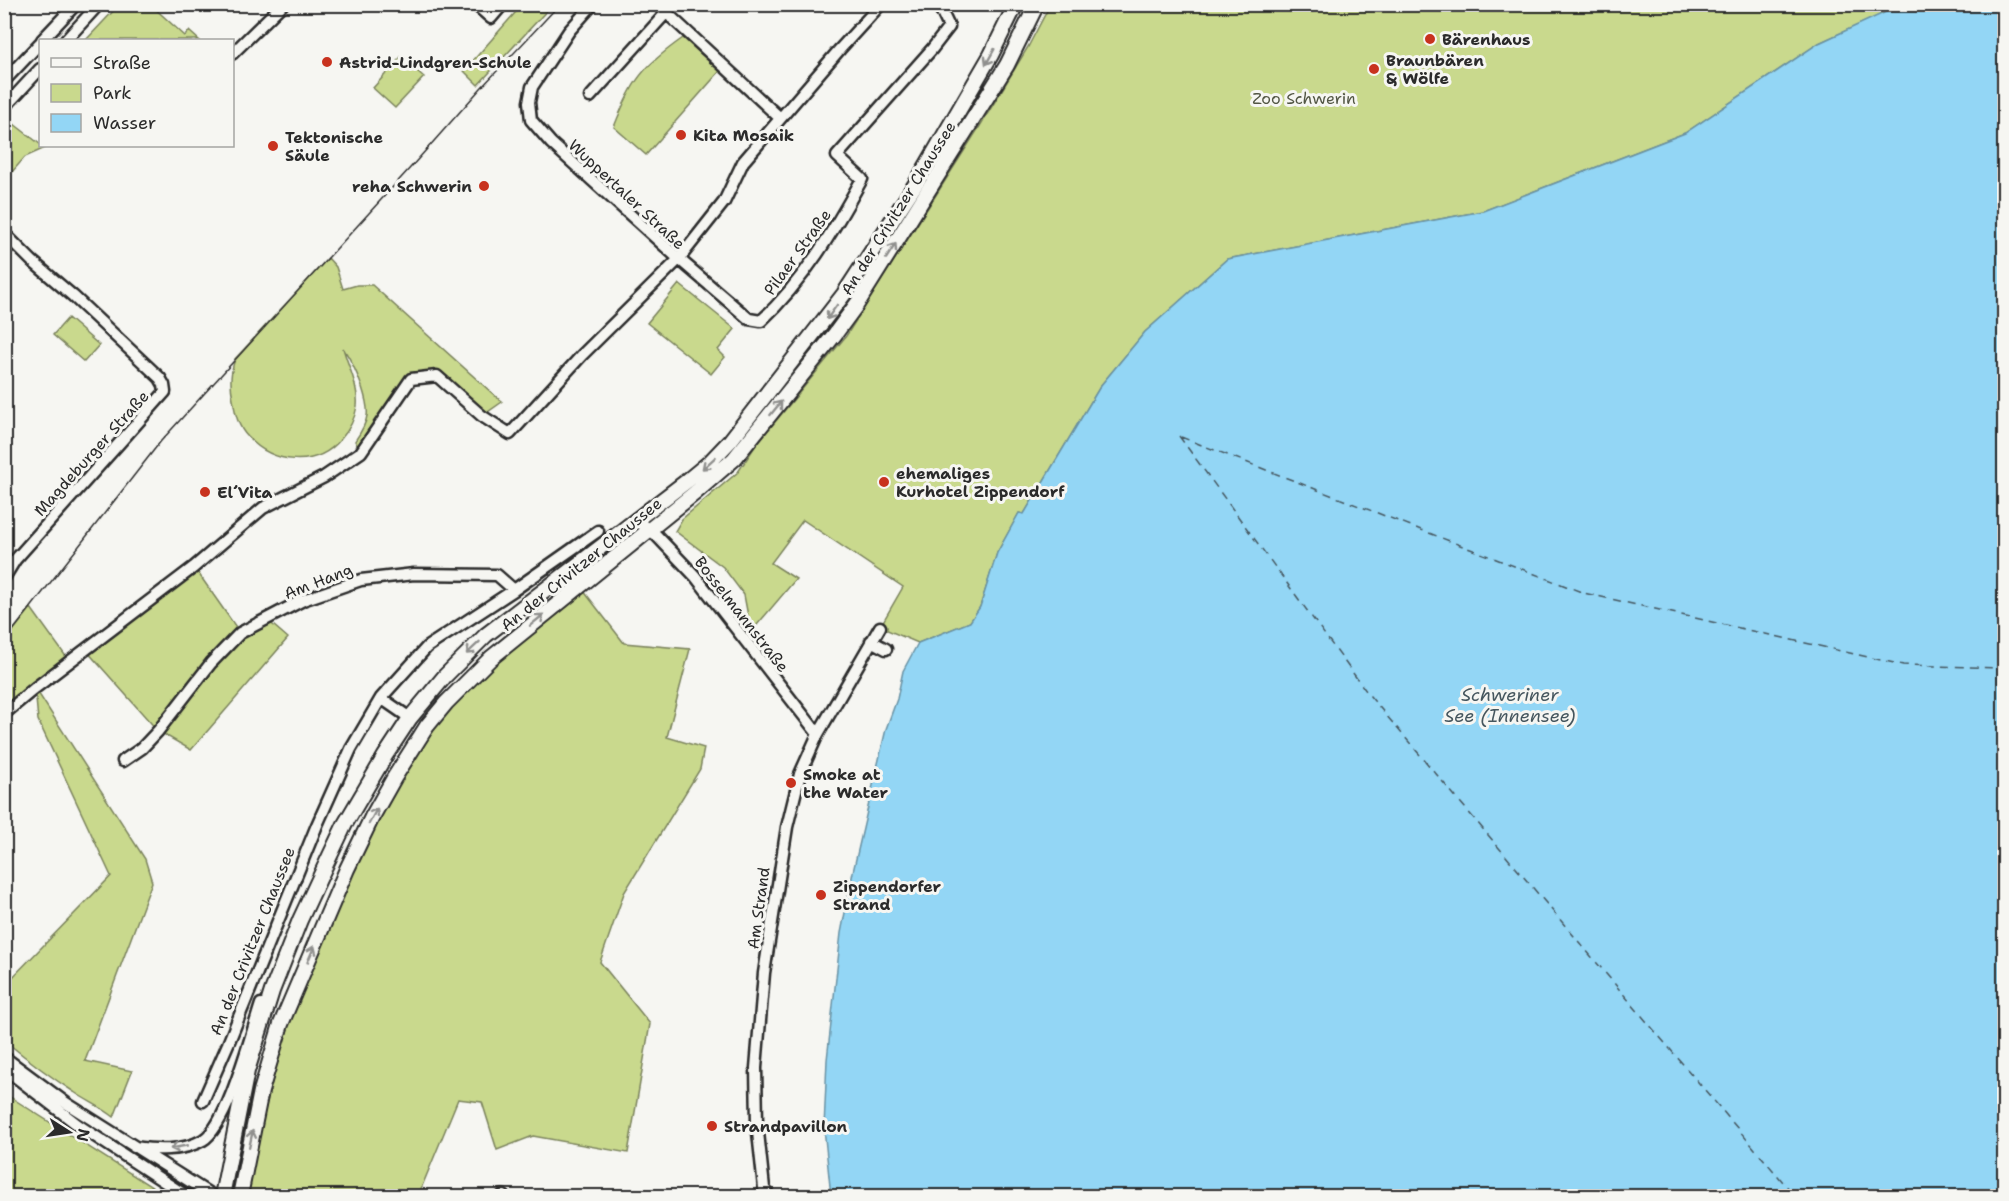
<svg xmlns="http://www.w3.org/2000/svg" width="2009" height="1201" viewBox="0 0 2009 1201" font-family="'Shantell Sans',sans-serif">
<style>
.green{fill:#c9d98d;stroke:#7a825c;stroke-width:1.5}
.water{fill:#93d6f5;stroke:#6992a4;stroke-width:1.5}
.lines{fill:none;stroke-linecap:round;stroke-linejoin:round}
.ferry{stroke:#45565e;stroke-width:1.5;stroke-dasharray:8 6;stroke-linecap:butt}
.minor-casing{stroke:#2b2b2b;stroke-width:15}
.major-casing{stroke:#2b2b2b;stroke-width:18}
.minor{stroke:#f6f6f2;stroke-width:10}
.major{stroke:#f6f6f2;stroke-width:14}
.tram{stroke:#2b2b2b;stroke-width:1.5}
.oneway{stroke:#90908e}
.poi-dot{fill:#c8321e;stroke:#f6f6f2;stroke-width:2}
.labels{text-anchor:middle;stroke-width:6;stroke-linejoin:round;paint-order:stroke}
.poi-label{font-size:16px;font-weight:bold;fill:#2b2b2b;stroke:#f6f6f2;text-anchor:start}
.park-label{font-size:16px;fill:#525644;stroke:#f6f6f2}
.street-label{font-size:16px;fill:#2b2b2b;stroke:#f6f6f2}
.water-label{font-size:18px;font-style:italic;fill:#45565e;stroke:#f6f6f2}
</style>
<rect width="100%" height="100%" fill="#f6f6f2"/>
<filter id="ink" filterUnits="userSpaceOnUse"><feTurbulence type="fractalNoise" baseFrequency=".0167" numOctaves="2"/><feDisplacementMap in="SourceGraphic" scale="12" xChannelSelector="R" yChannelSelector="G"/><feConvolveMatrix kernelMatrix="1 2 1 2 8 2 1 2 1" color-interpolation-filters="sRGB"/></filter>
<g filter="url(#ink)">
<path class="green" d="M 119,5 L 151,5 L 185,36 L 189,31 L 199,40 L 86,40 Z
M 522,5 L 552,5 L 478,85 L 464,71 Z
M 1050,5 L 1903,5 L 1819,43 L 1685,133 L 1483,211 L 1227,259 L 1145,332 L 1101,385 L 1024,514 L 1019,513 L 997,553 L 980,607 L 970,622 L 918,643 L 880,627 L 903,587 L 803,520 L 771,563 L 796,579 L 751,632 L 744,595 L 723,567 L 675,531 L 682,519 L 738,472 L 756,445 L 846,336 L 980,126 L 1028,47 Z
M 683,38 L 720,71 L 646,155 L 614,127 C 632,81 642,67 683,38 Z
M 401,57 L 424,77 L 395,108 L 373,88 Z
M 14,124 L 45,148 L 25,157 L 5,180 L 5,135 Z
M 328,258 L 336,267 L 343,289 L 357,285 L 372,285 L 502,402 L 482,416 L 437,376 L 411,379 L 361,452 L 355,441 C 370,419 370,412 362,387 C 357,373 352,361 343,348 C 348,366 359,386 357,406 C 355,418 349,430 341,439 C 316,469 273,464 248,437 C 238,427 235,413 233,399 C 230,384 230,374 235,359 Z
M 679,284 L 735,329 L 718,350 L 725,357 L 711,374 L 647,323 Z
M 68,318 L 99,345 L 84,362 L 53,335 Z
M 194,567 L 240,633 L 266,619 L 288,638 L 191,750 L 158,731 L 86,650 Z
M 583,590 L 624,643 L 690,649 L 667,737 L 704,748 L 700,769 L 624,893 L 600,962 L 650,1024 L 628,1153 L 533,1136 L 497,1150 L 482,1102 L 458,1099 L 418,1196 L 250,1196 L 248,1187 C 258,1141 267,1095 281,1050 C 298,994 323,940 346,886 C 374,823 405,759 451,707 C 490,663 539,627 583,590 Z
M 31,608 L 70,662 L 35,688 L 145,859 L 152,882 L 85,1061 L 132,1071 L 114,1117 C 102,1107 87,1101 74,1092 C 49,1076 27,1059 5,1041 L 5,985 L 111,876 L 38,720 L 35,688 L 5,714 L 4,642 Z
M 4,1093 L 7,1095 L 166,1196 L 5,1196 Z"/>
<path class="water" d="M 1903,4 L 2004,5 L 2004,1196 L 831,1196 L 824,1128 L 827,1060 L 841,933 L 853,872 L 886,729 L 897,699 L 903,671 L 918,643 L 970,622 L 980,607 L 997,553 L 1019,513 L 1024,514 L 1101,385 L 1145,332 L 1227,259 L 1483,211 L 1685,133 L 1819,43 Z"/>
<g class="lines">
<path class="ferry" d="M 1179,436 L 1369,695 L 1795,1196
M 1181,437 L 1584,593 L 1903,665 L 2004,668"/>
<defs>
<path id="minor" d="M 475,4 L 491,18 L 503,4
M 657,4 L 780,118
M 881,4 L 840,49 L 743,162 L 724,202 L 679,259 L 749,319 L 761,321 C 804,281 834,230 862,179 L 837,156 L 932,49 L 949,27 L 940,8 L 935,4
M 42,40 L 76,4
M 66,40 L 99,4
M 232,54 L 283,4
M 4,81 L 40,43
M 590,97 L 666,13
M 4,108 L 40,69
M 4,233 L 32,261 L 73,296 L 160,378 L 164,385 L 165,392 L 15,560 L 4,578
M 635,519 L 656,535 L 695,576 L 818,734
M 871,641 L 886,649
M 381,698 L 410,718
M 4,714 L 35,688 L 194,567 L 263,508 L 324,477 L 361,452 L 411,379 L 437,376 L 482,416 L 510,434 L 582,355 L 679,259 L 551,143 L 531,120 L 529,102 L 532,87 L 569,31 L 593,4
M 123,761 L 142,748 L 158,731 L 211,663 L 240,633 L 303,600 L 361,580 L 414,574 L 497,575 L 514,590
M 4,1057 L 66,1103 L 213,1196
M 4,1068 L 78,1125 L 186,1196
M 203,1101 L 228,1044 L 317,825 L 351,749 L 381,698 L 427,647 L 514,590 L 598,531
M 134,1147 C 156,1150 182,1152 203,1140 C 228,1125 251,1034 261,1004
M 502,1196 L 504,1196
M 769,1196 L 764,1188 L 757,1123 L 756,1068 L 764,973 L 787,827 L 800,774 L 818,734 L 880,627"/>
<path id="major" d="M 222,1196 L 247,1071 L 272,991 L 300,920 L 327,862 L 345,824 L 385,756 L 410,718 L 445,676 L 486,635 L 687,481 L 710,462 L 730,441 L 844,294 L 917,182 L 991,55 L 1016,4
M 240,1196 L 261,1091 L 281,1024 L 347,869 L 372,817 L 394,778 L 427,726 L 446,703 L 491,658 L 696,492 L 734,459 L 835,334 L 857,304 L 1007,65 L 1037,4"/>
</defs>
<use href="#minor" class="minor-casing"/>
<use href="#major" class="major-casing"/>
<use href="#minor" class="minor"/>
<use href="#major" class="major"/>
<path class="tram" d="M 4,642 L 161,441 L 411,167 L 481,88 L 560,4"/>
</g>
<defs><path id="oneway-shaft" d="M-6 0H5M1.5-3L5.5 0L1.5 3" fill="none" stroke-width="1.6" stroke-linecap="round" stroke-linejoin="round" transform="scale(1.5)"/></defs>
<g class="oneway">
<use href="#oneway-shaft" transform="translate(990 57) rotate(119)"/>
<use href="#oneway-shaft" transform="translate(891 251) rotate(-57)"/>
<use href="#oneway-shaft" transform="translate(832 312) rotate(125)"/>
<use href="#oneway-shaft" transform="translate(776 408) rotate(-51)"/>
<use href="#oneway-shaft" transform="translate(709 463) rotate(138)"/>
<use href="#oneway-shaft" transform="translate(537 620) rotate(-39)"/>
<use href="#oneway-shaft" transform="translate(473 648) rotate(137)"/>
<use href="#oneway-shaft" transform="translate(373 816) rotate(-62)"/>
<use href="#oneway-shaft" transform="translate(311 954) rotate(-67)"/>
<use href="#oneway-shaft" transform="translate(251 1139) rotate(-78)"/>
<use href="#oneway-shaft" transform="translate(179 1147) rotate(169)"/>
</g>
</g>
<g class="poi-dot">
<circle cx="1430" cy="39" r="6"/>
<circle cx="327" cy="62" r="6"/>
<circle cx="1374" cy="69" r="6"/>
<circle cx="681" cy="135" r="6"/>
<circle cx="273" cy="146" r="6"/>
<circle cx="484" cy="186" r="6"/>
<circle cx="884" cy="482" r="6"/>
<circle cx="205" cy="492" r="6"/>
<circle cx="791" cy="783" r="6"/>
<circle cx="821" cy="895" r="6"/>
<circle cx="712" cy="1126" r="6"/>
</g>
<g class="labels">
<g class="poi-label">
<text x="1442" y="45">Bärenhaus</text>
<text x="1386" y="66">Braunbären<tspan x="1386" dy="18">&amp; Wölfe</tspan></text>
<text x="339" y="68">Astrid-Lindgren-Schule</text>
<text x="693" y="141">Kita Mosaik</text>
<text x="285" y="143">Tektonische<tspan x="285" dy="18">Säule</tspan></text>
<text x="472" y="192" text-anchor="end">reha Schwerin</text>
<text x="896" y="479">ehemaliges<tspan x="896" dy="18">Kurhotel Zippendorf</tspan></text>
<text x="217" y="498">El´Vita</text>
<text x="803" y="780">Smoke at<tspan x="803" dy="18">the Water</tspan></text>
<text x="833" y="892">Zippendorfer<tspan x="833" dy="18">Strand</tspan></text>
<text x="724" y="1132">Strandpavillon</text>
</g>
<g class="park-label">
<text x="1304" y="104">Zoo Schwerin</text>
</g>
<g class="street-label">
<text transform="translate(627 194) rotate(43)" y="6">Wuppertaler Straße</text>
<text transform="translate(898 208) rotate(-58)" y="6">An der Crivitzer Chaussee</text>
<text transform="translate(797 252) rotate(-54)" y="6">Pilaer Straße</text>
<text transform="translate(91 453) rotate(-48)" y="6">Magdeburger Straße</text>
<text transform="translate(581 564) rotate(-39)" y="6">An der Crivitzer Chaussee</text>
<text transform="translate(318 581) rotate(-21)" y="6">Am Hang</text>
<text transform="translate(742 614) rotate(52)" y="6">Bosselmannstraße</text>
<text transform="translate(758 908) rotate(-82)" y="6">Am Strand</text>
<text transform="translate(252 941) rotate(-68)" y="6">An der Crivitzer Chaussee</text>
</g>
<g class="water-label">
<text x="1510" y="701">Schweriner<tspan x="1510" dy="21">See (Innensee)</tspan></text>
</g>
</g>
<rect width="2009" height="1201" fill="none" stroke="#f6f6f2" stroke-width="24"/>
<rect x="12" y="12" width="1985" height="1177" fill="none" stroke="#2b2b2b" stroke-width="2" filter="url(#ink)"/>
<rect x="39" y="39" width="195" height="108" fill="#f6f6f2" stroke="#a5a5a2" stroke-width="1.5"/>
<rect x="51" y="58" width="30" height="9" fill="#f6f6f2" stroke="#a5a5a2" stroke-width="1.5"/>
<text x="93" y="69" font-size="18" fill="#2b2b2b">Straße</text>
<rect x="51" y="84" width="30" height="18" fill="#c9d98d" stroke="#a5a5a2" stroke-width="1.5"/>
<text x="93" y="99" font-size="18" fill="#2b2b2b">Park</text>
<rect x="51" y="114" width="30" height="18" fill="#93d6f5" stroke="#a5a5a2" stroke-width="1.5"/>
<text x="93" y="129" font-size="18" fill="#2b2b2b">Wasser</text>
<g transform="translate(69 1132) rotate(102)" stroke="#f6f6f2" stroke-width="4.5" paint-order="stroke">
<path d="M0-4.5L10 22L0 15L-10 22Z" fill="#2b2b2b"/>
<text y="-9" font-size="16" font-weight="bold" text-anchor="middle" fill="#2b2b2b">N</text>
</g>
</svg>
